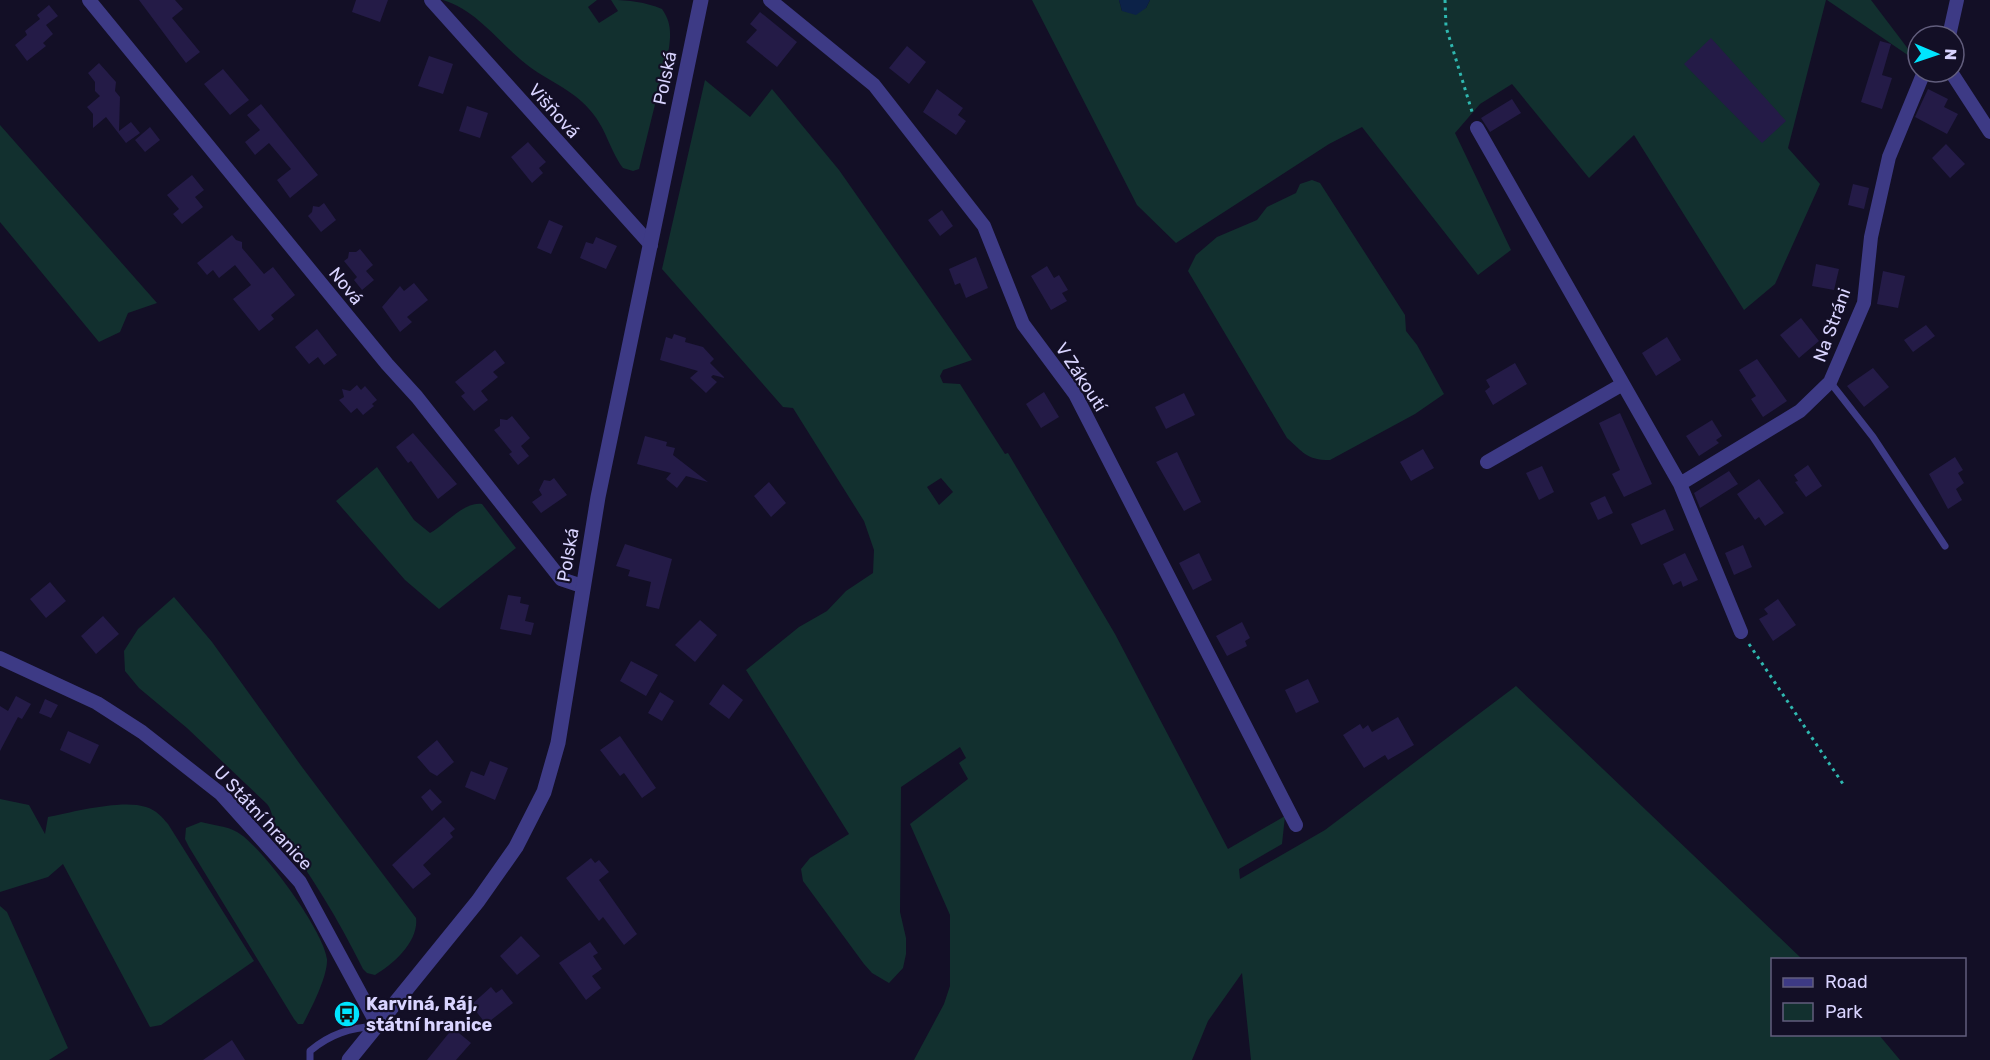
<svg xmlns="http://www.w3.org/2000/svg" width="1990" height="1060" viewBox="0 0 1990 1060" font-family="Rubik,sans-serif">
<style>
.green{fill:#12302f;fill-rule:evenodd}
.water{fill:#0c2248}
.building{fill:#241b47}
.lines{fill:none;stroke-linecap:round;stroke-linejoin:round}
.path{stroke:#2fb8b0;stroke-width:3;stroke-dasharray:3 4.5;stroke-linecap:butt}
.service{stroke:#3d3a85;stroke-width:7}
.minor{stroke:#3d3a85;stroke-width:14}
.tertiary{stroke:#3d3a85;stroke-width:15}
.labels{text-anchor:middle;stroke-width:4.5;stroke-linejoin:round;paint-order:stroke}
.street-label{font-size:18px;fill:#d9d4ff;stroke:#130f26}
.poi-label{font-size:18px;font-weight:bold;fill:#d9d4ff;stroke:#130f26;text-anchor:start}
</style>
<rect width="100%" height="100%" fill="#130f26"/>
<path class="green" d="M 443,0 L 597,0 L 588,7 L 599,23 L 618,11 L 611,0 C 629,0 645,2 662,9 C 671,22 671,32 669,48 L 639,169 L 633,171 L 623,168 C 609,149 606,127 589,109 C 572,89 546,80 526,64 C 499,43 477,10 443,0 Z
M 1032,0 L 1119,0 L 1122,11 L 1146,8 L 1150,0 L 1826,0 L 1788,148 L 1820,184 L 1775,284 L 1744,310 L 1634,135 L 1589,178 L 1512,84 L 1480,104 L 1455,133 L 1511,250 L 1478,275 L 1362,127 L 1329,144 L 1176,243 L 1137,205 Z
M 1827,0 L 1871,0 L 1918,62 Z
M 705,80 L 750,117 L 772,89 L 839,170 L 972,360 L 943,370 L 940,376 L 943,383 L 960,384 L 1005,454 L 1008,453 L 1115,634 L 1228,849 L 1285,816 L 1282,844 L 1239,869 L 1240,879 L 1325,830 L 1516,686 L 1802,959 L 1772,960 L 1772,1034 L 1879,1035 L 1900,1060 L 1251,1060 L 1242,973 L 1208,1021 L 1192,1060 L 914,1060 L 944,1004 L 950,986 L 950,915 L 910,824 L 968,779 L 959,763 L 966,758 L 960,747 L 901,787 L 900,912 L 906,938 L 906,954 L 903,968 L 889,983 L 872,973 L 864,964 L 803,881 L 801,869 L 810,858 L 849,834 L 746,670 L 799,627 L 827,611 L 846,591 L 873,573 L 874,550 L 864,521 L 793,408 L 783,407 L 662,269 ZM 941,478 L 953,492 L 939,505 L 927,487 Z
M 0,125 L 157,303 L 128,313 L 120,332 L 99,342 L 0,222 Z
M 1312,180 L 1320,183 L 1405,315 L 1406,331 L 1417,345 L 1444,394 L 1415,414 L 1330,460 C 1306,460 1303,452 1287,438 L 1188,271 L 1196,255 L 1217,237 L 1257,220 L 1267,207 L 1296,193 L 1300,184 Z
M 377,467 L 414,520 L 430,533 C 445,525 464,501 482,504 L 516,548 L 439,609 L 405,580 L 336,501 Z
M 174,597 L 212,642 L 302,767 L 416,918 C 419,941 394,964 375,975 L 367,973 L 363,969 C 338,919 311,874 277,829 C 271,821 274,813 267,804 L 187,728 L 139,688 L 125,671 L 124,651 L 138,629 Z
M 0,799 L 29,805 L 45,834 L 48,817 C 73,812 122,799 146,807 C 156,810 162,817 168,824 L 254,961 L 161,1025 L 150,1027 L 63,864 L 48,877 L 0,892 Z
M 201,822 C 212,825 227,826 237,832 C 262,846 324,931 327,959 C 328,976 311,1009 303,1024 L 298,1024 L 294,1019 L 189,847 L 185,839 L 186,828 Z
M 0,906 L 7,912 L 68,1048 L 49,1060 L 0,1060 Z"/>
<path class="water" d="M 1119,0 L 1150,0 L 1146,8 L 1136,15 L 1122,11 Z"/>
<path class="building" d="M 139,0 L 175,0 L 183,9 L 172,18 L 200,52 L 186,63 Z
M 356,0 L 388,0 L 380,22 L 352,12 Z
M 49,5 L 58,16 L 46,25 L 53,34 L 43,43 L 46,46 L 27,61 L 15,45 L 27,35 L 25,31 L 40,19 L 37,15 Z
M 760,12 L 797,42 L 777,67 L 746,42 L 757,30 L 750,24 Z
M 1711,38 L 1786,121 L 1762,143 L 1684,64 Z
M 1880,41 L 1891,44 L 1882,75 L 1892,78 L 1882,109 L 1861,102 Z
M 907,46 L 926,62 L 909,84 L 889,68 Z
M 429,56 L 453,64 L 443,94 L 418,86 Z
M 99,63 L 116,82 L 115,91 L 120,97 L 119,131 L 131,122 L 140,133 L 126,143 L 106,117 L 93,128 L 93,114 L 87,107 L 100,96 L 95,91 L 95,82 L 88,73 Z
M 223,69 L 249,100 L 230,115 L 204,84 Z
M 937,89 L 963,108 L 958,115 L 966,121 L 956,135 L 923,112 Z
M 1928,89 L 1948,99 L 1944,107 L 1958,114 L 1947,134 L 1915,117 Z
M 1512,99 L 1521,113 L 1490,132 L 1481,118 Z
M 261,104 L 318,175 L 290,198 L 277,180 L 291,169 L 269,143 L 255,155 L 245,142 L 260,130 L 247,115 Z
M 467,106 L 488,113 L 480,138 L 459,131 Z
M 150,127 L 160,140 L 145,152 L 135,140 Z
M 528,142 L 546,162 L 539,168 L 543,173 L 532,183 L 511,157 Z
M 1946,144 L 1965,164 L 1950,178 L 1932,158 Z
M 192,175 L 204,190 L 195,197 L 203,207 L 182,224 L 173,214 L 179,209 L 167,195 Z
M 1853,184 L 1869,188 L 1864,209 L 1848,205 Z
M 324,203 L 336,220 L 321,232 L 308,216 L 312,212 L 313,206 L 319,207 Z
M 942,210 L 953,226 L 940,236 L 928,220 Z
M 549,220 L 563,226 L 551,254 L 537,248 Z
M 232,235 L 236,240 L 242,242 L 242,248 L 264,274 L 273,267 L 295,295 L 271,315 L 274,319 L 259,331 L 233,299 L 251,285 L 235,265 L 219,278 L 213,270 L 207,275 L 197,263 Z
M 596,237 L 617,246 L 606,269 L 580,258 L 586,242 L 593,244 Z
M 360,249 L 373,265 L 366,271 L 374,280 L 362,290 L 354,280 L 357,277 L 344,261 L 348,258 L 349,252 L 356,252 Z
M 976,257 L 988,288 L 966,298 L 960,283 L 955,285 L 949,269 Z
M 1816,264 L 1839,269 L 1834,290 L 1812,286 Z
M 1047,266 L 1054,278 L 1059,275 L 1068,290 L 1062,293 L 1067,301 L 1051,310 L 1031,276 Z
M 1883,271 L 1905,276 L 1898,308 L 1877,304 Z
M 414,283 L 428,300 L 407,317 L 412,322 L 400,332 L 382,307 L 400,286 L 404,291 Z
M 1801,318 L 1819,341 L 1799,358 L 1780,335 Z
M 1926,325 L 1935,336 L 1913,352 L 1904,340 Z
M 317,329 L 337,355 L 324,365 L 318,357 L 309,364 L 295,347 Z
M 674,334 L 686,338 L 685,342 L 703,347 L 714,359 L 710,363 L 725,378 L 713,375 L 711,377 L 717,382 L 706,393 L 690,378 L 698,371 L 660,360 L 666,337 L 672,339 Z
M 1667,337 L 1681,360 L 1656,376 L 1642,353 Z
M 495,350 L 505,363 L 493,372 L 498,377 L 481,391 L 488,400 L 474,411 L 461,396 L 465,393 L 455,382 Z
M 1757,359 L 1787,401 L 1763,417 L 1751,399 L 1756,396 L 1739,370 Z
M 1515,363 L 1527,384 L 1493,405 L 1485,391 L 1490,387 L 1486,380 Z
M 1873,368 L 1889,387 L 1864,407 L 1847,386 Z
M 357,385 L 361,390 L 365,386 L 377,400 L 372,404 L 374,406 L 363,415 L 357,408 L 351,413 L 339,400 L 344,397 L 342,389 L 350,391 Z
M 1044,392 L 1059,417 L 1041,428 L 1026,404 Z
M 1184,393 L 1195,415 L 1166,429 L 1155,407 Z
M 1620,413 L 1652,484 L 1624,497 L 1612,474 L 1620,470 L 1599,423 Z
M 512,416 L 530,438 L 521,446 L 529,456 L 518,465 L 509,454 L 512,452 L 494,430 L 500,426 L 500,419 L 507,420 Z
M 1712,420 L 1722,436 L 1716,440 L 1719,443 L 1699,456 L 1686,436 Z
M 413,433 L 457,484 L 438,499 L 411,461 L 408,463 L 396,447 Z
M 645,436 L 667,442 L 666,446 L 675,448 L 673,455 L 708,482 L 686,476 L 677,488 L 666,479 L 671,473 L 637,464 Z
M 1423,449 L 1434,468 L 1411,481 L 1400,462 Z
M 1177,452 L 1201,502 L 1184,511 L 1156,462 Z
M 1955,457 L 1963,470 L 1958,473 L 1964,483 L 1956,489 L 1962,500 L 1948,509 L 1929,474 Z
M 1808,465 L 1822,486 L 1806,497 L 1795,482 L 1798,481 L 1794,475 Z
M 1542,466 L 1554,492 L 1539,500 L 1526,473 Z
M 1729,471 L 1738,484 L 1700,508 L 1694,493 Z
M 554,478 L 567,495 L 541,513 L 532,502 L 542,495 L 539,490 L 544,480 L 550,481 Z
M 1759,479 L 1784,513 L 1765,526 L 1759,517 L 1755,520 L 1737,494 Z
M 769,482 L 786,503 L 771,517 L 754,496 Z
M 1605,496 L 1613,513 L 1598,520 L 1590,503 Z
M 1665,509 L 1674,530 L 1641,545 L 1631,524 Z
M 625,544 L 672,559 L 659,609 L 646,606 L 651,582 L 628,576 L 630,570 L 616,566 Z
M 1743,545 L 1752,567 L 1734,575 L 1725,553 Z
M 1199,553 L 1212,580 L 1193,590 L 1179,563 Z
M 1685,553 L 1698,580 L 1683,587 L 1681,581 L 1673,585 L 1663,564 Z
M 50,582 L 66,601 L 46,618 L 30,599 Z
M 508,595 L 521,597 L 520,603 L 529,605 L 525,621 L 534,623 L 531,635 L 500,629 Z
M 1778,599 L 1796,625 L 1773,641 L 1759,619 L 1768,614 L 1764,609 Z
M 103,616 L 119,634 L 96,654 L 81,636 Z
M 700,620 L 717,635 L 695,662 L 675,645 Z
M 1242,622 L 1250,638 L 1245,641 L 1247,646 L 1227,656 L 1216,636 Z
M 631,661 L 658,675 L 646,696 L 620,681 Z
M 1308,679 L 1319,702 L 1296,713 L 1285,690 Z
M 723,684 L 743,700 L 729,719 L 709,704 Z
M 660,692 L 674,701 L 662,721 L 648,713 Z
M 16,696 L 31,704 L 22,719 L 18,717 L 0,751 L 0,706 L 8,711 Z
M 45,699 L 58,705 L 51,718 L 39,713 Z
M 1398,717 L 1414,745 L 1388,760 L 1385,755 L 1364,768 L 1343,735 L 1360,724 L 1363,729 L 1368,725 L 1372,732 Z
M 68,731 L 99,745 L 90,764 L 60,750 Z
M 620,736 L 656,788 L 642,798 L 624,773 L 620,776 L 600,750 Z
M 437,740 L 454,762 L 437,776 L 430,772 L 417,757 Z
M 490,761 L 508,768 L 495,800 L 465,787 L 471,771 L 484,776 Z
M 430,789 L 442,802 L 432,811 L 421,797 Z
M 444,817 L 455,829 L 450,833 L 453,837 L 423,865 L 431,874 L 413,889 L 392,865 Z
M 591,858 L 595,863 L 599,860 L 609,872 L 599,880 L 637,934 L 624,945 L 603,917 L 599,921 L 566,878 Z
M 521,936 L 540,956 L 517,975 L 500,956 Z
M 590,942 L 598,953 L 593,956 L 602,969 L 592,976 L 601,988 L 586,1000 L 559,963 Z
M 491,987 L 496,993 L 502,989 L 513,1003 L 486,1024 L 471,1005 Z
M 453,1028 L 471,1043 L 456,1060 L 427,1060 Z
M 232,1040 L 245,1060 L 203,1060 Z"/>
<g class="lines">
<path class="path" d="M 1445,0 L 1446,27 L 1473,115
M 1749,644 L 1845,787"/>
<path class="service" d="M 1830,382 L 1873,437 L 1945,546
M 310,1060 L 310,1051 C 330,1034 350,1028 376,1026"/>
<path class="minor" d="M 89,0 L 387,364 L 417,397 L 561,579 L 582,586
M 431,0 L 651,245
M 770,0 L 874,85 L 984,226 L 1023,324 L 1075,394 L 1296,825
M 1949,36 L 1957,0
M 1951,72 L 1990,132
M 1477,128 L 1680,484 L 1741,632
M 1487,462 L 1623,384
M 1680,484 L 1800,411 L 1830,382 L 1864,303 L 1871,237 L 1889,157 L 1924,72
M 0,658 L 97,703 L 142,732 L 221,794 L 300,882 L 378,1026"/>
<path class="tertiary" d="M 349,1060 L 478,901 L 516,847 L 544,792 L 558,743 L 598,497 L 701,0"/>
</g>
<defs>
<symbol id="bus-disc" viewBox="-11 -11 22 22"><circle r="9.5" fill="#00e5ff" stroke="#130f26"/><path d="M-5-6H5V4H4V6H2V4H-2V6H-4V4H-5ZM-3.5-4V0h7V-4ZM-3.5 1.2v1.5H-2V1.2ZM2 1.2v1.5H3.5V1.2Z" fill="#111"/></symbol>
</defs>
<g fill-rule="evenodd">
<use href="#bus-disc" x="332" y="999" width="30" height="30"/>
</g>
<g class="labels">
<g class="street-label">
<text transform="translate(665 78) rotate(-78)" y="6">Polská</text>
<text transform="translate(554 111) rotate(48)" y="6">Višňová</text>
<text transform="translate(346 286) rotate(51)" y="6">Nová</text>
<text transform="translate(1832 325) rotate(-70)" y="6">Na Stráni</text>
<text transform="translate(1081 377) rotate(57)" y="6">V Zákoutí</text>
<text transform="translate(568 555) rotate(-80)" y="6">Polská</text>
<text transform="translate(263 818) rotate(47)" y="6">U Státní hranice</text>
</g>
<g class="poi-label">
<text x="366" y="1010">Karviná, Ráj,<tspan x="366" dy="21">státní hranice</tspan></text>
</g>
</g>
<rect x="1771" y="958" width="195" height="78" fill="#130f26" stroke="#625e7d" stroke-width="1.5"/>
<rect x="1783" y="978" width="30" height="9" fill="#3d3a85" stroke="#625e7d" stroke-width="1.5"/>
<text x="1825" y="988" font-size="18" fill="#d9d4ff">Road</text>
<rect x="1783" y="1003" width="30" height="18" fill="#12302f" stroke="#625e7d" stroke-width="1.5"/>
<text x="1825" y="1018" font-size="18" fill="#d9d4ff">Park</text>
<g transform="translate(1936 54) rotate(92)"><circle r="28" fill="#130f26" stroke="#625e7d" stroke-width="1.5"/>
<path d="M0-4.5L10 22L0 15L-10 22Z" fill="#00e5ff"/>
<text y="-9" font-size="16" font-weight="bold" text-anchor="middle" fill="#d9d4ff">N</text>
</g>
</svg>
